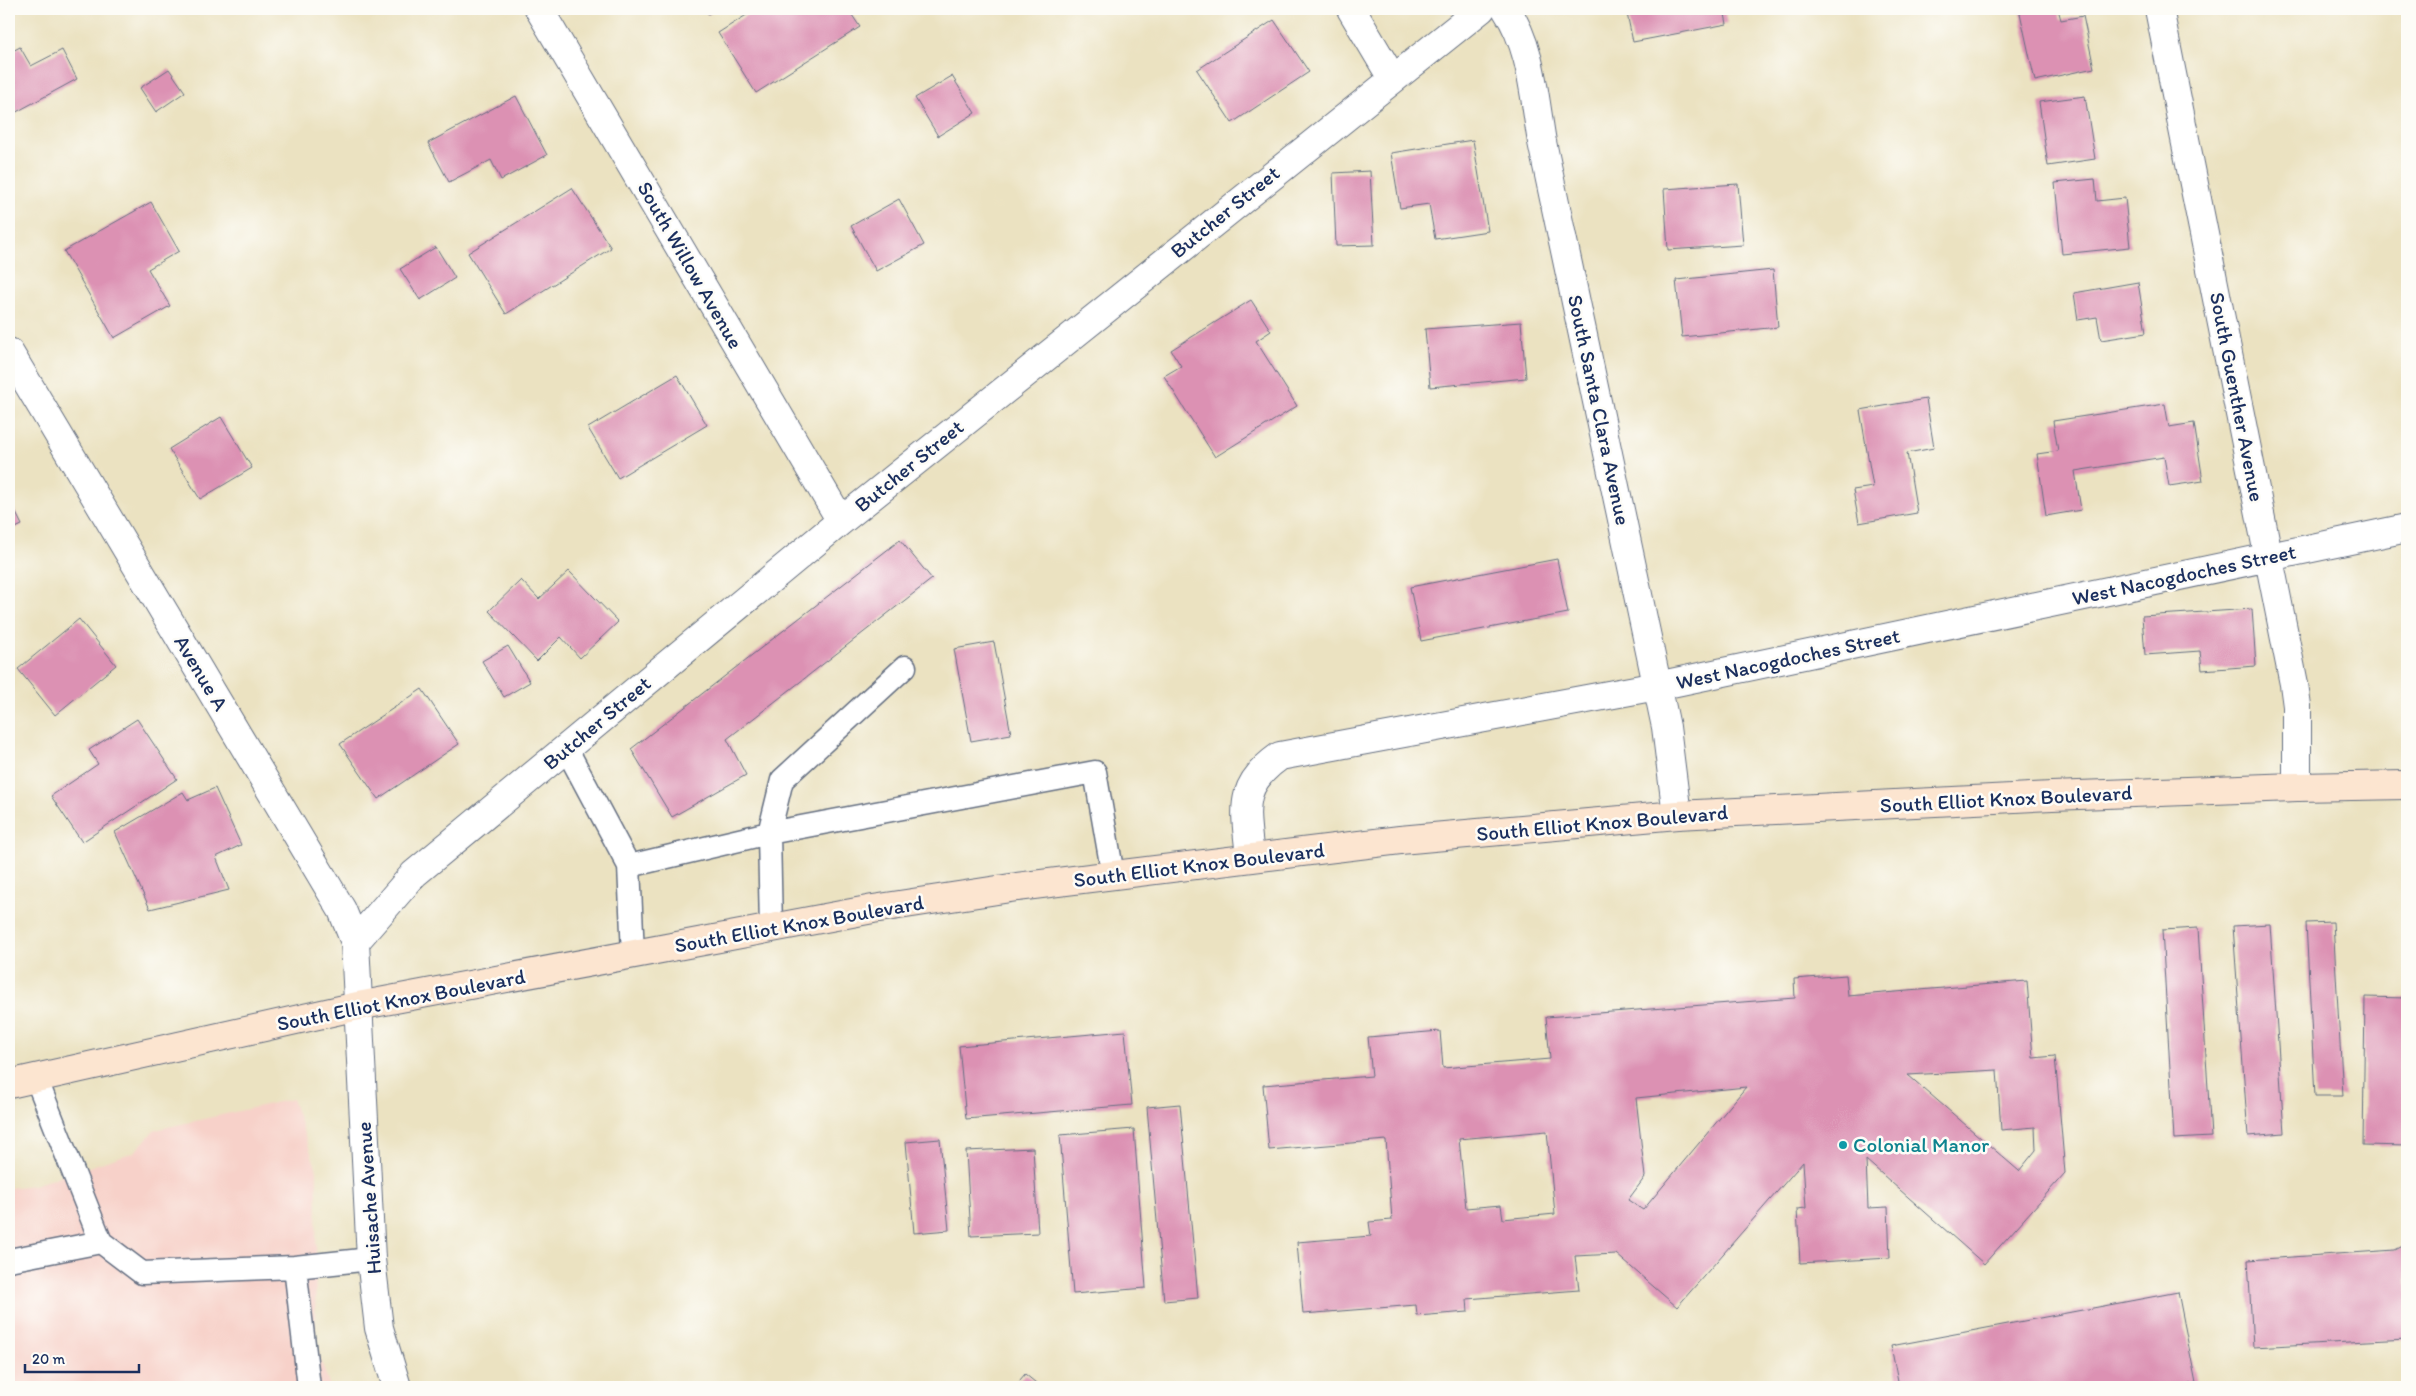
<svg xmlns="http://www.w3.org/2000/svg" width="2416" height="1396" viewBox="0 0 2416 1396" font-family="Itim,sans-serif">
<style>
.built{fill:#f7d1c9}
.building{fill:#dc91b3;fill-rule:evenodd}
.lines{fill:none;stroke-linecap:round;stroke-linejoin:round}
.lane-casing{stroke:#646e81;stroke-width:25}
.street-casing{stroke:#646e81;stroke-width:30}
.secondary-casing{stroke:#646e81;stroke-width:30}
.lane{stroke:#fff;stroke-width:22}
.street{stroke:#fff;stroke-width:28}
.secondary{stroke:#fce5d0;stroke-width:28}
.culture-dot{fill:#0f9aa8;stroke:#fdfcf7;stroke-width:2}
.labels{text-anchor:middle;stroke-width:5;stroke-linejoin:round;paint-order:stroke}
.street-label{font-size:21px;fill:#1b2f5e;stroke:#fdfcf7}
.culture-label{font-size:21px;fill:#0d838f;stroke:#fdfcf7;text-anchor:start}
</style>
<rect width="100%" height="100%" fill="#fdfcf7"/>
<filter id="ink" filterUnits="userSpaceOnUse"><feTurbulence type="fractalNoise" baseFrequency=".02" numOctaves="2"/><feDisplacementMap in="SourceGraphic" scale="10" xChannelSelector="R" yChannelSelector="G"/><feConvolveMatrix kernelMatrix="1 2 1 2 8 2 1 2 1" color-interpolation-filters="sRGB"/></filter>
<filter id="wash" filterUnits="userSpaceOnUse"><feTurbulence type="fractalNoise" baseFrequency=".0096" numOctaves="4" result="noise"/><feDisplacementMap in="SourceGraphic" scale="20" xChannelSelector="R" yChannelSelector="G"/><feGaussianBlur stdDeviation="1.12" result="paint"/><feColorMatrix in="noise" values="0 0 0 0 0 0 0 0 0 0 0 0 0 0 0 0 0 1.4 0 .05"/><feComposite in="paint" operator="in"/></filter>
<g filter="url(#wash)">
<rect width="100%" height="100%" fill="#ebe2c1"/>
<path class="built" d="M 292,1099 L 317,1170 L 315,1343 L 330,1387 L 9,1387 L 9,1188 L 34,1185 L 134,1152 L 155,1130 Z"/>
<g id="blocks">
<path class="building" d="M 705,9 L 717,9 L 708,14 Z
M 756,9 L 848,9 L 860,27 L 756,93 L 718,33 Z
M 1201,9 L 1246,9 L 1246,10 L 1202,13 Z
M 1626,9 L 1724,9 L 1727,24 L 1633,42 Z
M 2040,9 L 2058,9 L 2061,20 L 2083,16 L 2094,68 L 2035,81 L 2020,13 Z
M 1274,20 L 1309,72 L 1232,123 L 1197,70 Z
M 20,47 L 31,66 L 62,50 L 77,79 L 9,116 L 9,53 Z
M 169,69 L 185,92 L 156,112 L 140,88 Z
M 952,76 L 975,113 L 938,136 L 915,98 Z
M 516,96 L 547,155 L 501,180 L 491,160 L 449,182 L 428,143 Z
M 2085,96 L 2095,159 L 2048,166 L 2039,102 Z
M 1473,140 L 1488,231 L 1435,239 L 1429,204 L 1400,208 L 1391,153 Z
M 1370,171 L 1374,245 L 1336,246 L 1333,173 Z
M 2095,179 L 2097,201 L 2125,198 L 2130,247 L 2062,254 L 2055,183 Z
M 1738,184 L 1743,245 L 1668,250 L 1664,189 Z
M 572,188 L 611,248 L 506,314 L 468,253 Z
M 899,199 L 924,245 L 876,271 L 851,226 Z
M 151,202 L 179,251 L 148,269 L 170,306 L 114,338 L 64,251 Z
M 436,247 L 455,278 L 420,300 L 400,269 Z
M 1773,270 L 1778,327 L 1682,337 L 1676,280 Z
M 2138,282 L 2146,333 L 2101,340 L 2097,317 L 2078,320 L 2074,293 Z
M 1251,300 L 1271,331 L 1256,341 L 1297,406 L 1215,457 L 1164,376 L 1181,366 L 1171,350 Z
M 1521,322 L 1526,378 L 1430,387 L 1425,329 Z
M 677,375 L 707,425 L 618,478 L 588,428 Z
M 1926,399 L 1934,448 L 1907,453 L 1917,513 L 1859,523 L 1853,490 L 1873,487 L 1860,410 Z
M 2165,404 L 2169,427 L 2194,423 L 2203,481 L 2169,486 L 2164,457 L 2075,471 L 2081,510 L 2046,516 L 2037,454 L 2058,451 L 2053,421 Z
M 221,417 L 252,468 L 200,499 L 169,449 Z
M 9,499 L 22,525 L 9,531 Z
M 900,540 L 932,579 L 727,739 L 746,775 L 672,817 L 631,749 Z
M 1557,559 L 1568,613 L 1421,641 L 1410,587 Z
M 569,571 L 618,622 L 580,658 L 561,637 L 537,661 L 489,611 L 521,580 L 539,599 Z
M 2252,609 L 2256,666 L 2202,670 L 2200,651 L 2145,655 L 2142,616 Z
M 79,619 L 116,665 L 55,715 L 18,669 Z
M 994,642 L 1011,734 L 971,741 L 954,649 Z
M 508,646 L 530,682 L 504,697 L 482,661 Z
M 422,689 L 459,744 L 378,799 L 340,744 Z
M 137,719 L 177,779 L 82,842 L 51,796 L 98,764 L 89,750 Z
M 215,788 L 241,845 L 216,857 L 229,890 L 150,909 L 115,832 L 183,792 L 188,800 Z
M 2333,922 L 2343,1096 L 2315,1096 L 2306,923 Z
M 2270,924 L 2284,1133 L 2248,1136 L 2233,926 Z
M 2198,928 L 2211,1137 L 2174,1139 L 2162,930 Z
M 1846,975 L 1848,996 L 2027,981 L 2033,1058 L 2055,1056 L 2065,1173 L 1984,1264 L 1866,1160 L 1868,1208 L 1888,1207 L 1890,1258 L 1800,1263 L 1797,1209 L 1806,1208 L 1803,1162 L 1677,1307 L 1616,1254 L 1575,1256 L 1579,1290 L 1467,1299 L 1468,1312 L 1417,1316 L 1416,1305 L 1303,1314 L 1297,1242 L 1371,1236 L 1369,1222 L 1392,1220 L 1386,1140 L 1269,1150 L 1263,1085 L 1372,1076 L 1368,1037 L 1440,1031 L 1443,1068 L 1550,1059 L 1546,1017 L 1795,998 L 1794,979 ZM 1997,1070 L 2001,1130 L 2035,1127 L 2036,1150 L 2019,1171 L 1908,1075 ZM 1746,1087 L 1643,1210 L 1628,1200 L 1645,1177 L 1636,1098 ZM 1547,1131 L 1555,1214 L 1503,1219 L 1501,1205 L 1466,1208 L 1459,1139 Z
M 2365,997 L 2407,998 L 2407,1146 L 2363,1145 Z
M 1125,1031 L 1132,1105 L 966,1119 L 959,1046 Z
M 1180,1104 L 1198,1298 L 1164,1301 L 1147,1107 Z
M 1134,1129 L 1146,1288 L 1073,1294 L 1060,1135 Z
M 940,1139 L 949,1230 L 914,1233 L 906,1142 Z
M 1033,1148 L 1038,1233 L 971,1236 L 966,1151 Z
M 2407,1244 L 2407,1339 L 2253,1347 L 2248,1260 L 2395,1250 Z
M 2178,1292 L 2196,1383 L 2173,1387 L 1899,1387 L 1891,1346 Z
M 1025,1374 L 1041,1387 L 1014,1387 Z"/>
</g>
</g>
<g filter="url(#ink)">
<use href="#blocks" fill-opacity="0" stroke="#646e81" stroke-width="1"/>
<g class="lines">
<defs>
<path id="lane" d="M 566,748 L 629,866 L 633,954
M 629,866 L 769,833 L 1095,772 L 1113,875
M 771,929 L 769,833 L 782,780 L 905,667
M 36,1078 L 101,1242 L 142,1273 L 295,1267 L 309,1387
M 9,1260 L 101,1242
M 295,1267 L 371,1259"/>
<path id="street" d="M 539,9 L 841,521
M 1351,9 L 1392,78
M 1506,9 C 1532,47 1534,97 1542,142 L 1666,727 L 1677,815
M 2159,9 L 2294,684 L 2297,706 L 2297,787
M 9,352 L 342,910 L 355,942 L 371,1259 L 379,1328 L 397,1387
M 1250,858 C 1246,811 1236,787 1280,756 L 1657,686 L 2407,528
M 355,942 L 414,874 L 841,521 L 1481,9"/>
<path id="secondary" d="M 9,1084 L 358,1006 L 873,909 L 1017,887 L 1400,840 L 1677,815 L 2052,796 L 2297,787 L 2407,785"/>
</defs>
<use href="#lane" class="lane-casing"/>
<use href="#street" class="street-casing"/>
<use href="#secondary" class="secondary-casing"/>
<use href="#lane" class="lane"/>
<use href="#street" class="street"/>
<use href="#secondary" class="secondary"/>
</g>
</g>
<circle class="culture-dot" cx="1843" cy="1145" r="5"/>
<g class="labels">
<g class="street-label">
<text transform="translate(1225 212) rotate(-39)" y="7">Butcher Street</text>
<text transform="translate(690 265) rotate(60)" y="7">South Willow Avenue</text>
<text transform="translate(2237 397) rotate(79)" y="7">South Guenther Avenue</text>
<text transform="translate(1599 410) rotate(78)" y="7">South Santa Clara Avenue</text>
<text transform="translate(909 466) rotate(-39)" y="7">Butcher Street</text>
<text transform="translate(2184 575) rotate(-12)" y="7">West Nacogdoches Street</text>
<text transform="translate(1788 659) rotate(-12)" y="7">West Nacogdoches Street</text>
<text transform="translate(201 673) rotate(59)" y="7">Avenue A</text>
<text transform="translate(597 723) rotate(-40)" y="7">Butcher Street</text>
<text transform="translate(2006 799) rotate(-3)" y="7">South Elliot Knox Boulevard</text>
<text transform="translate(1602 823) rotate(-5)" y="7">South Elliot Knox Boulevard</text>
<text transform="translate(1199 865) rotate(-7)" y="7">South Elliot Knox Boulevard</text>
<text transform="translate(799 924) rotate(-10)" y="7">South Elliot Knox Boulevard</text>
<text transform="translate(401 1000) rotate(-11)" y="7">South Elliot Knox Boulevard</text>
<text transform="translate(369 1198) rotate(-94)" y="7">Huisache Avenue</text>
</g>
<g class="culture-label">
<text x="1853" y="1152">Colonial Manor</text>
</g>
</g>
<rect width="2416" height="1396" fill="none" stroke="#fdfcf7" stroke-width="30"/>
<path d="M25 1364v8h114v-8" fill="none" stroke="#1b2f5e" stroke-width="2.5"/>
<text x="32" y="1364" font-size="15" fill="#1b2f5e" stroke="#fdfcf7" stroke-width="4" paint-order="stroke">20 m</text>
</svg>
